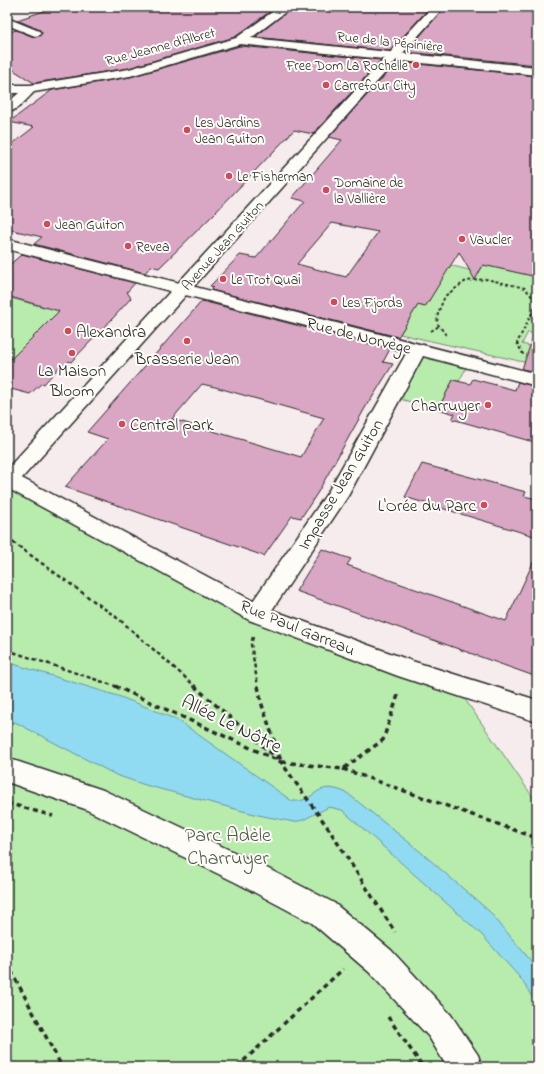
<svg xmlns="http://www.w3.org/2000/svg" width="544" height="1074" viewBox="0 0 544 1074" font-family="'Indie Flower',sans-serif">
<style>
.green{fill:#b8ecad;stroke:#728c6c}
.water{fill:#90dbf1;stroke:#6895a2}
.building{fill:#d9a7c3;stroke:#2b2b2b;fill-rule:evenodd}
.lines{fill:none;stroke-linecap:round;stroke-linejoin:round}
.minor-casing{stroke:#2b2b2b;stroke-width:3}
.tertiary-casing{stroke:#2b2b2b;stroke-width:3}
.secondary-casing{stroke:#2b2b2b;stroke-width:3}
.path-far2{stroke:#2b2b2b;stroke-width:2;stroke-dasharray:3 2.5;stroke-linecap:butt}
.path-far1{stroke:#2b2b2b;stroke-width:2.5;stroke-dasharray:4 3;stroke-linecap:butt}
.path{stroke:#2b2b2b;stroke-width:3.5;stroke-dasharray:5 4;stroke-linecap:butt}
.minor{fill:#fdfcf7;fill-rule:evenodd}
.tertiary{fill:#fdfcf7;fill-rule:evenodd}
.secondary{fill:#fdfcf7;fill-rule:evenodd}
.poi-dot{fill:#d1495b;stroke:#fdfcf7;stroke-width:1.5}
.labels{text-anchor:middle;stroke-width:4;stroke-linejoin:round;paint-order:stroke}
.far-street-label{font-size:14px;fill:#2b2b2b;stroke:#fdfcf7}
.far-poi-label{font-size:14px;fill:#2b2b2b;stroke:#fdfcf7;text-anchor:start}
.poi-label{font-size:17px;fill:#2b2b2b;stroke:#fdfcf7;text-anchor:start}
.street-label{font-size:17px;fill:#2b2b2b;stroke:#fdfcf7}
.near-street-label{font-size:20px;fill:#2b2b2b;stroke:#fdfcf7}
.near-park-label{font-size:20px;fill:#4e5b4c;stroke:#fdfcf7}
</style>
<rect width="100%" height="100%" fill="#f6ebed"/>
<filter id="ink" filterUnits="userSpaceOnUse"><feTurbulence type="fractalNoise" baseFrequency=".025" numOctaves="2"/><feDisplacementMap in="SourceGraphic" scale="8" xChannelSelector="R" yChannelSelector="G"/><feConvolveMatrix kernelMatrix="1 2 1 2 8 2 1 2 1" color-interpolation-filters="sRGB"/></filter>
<g filter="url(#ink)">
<path class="green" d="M 445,264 L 469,270 L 470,272 L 479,272 L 484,265 L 534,276 L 537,278 L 537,327 L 533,334 L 528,332 L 522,344 L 530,346 L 537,365 L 400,334 L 418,305 L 425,307 L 447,270 Z
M 7,297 L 47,308 L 51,304 L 63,314 L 52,318 L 7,363 Z
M 417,350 L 469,363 L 459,381 L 453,380 L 438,409 L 392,397 Z
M 7,479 L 12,490 L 243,617 L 462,695 L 537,803 L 537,837 L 535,848 L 534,964 L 537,969 L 537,1067 L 7,1067 Z"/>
<path class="water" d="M 7,662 L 118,696 L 154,710 L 179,721 L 292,801 C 317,803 314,778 347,793 L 416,848 L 489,911 L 537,968 L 537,1005 L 521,979 L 481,934 L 342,810 L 329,807 L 303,820 L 294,822 L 258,815 L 145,785 L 116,775 L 7,718 Z"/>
<path class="building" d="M 56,7 L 276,7 L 235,37 L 129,68 L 34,83 L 7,66 L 7,33 L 16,30 L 34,37 L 39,36 L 42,33 L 40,30 L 17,20 Z
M 293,7 L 430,7 L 390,51 L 255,37 Z
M 445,7 L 537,7 L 537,65 L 406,52 Z
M 240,46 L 381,60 L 313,134 L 294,130 L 213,215 L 159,268 L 151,266 L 145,273 L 34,244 L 42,237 L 7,229 L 7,148 L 34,127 L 9,122 L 52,90 L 130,77 Z
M 397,62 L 537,76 L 537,277 L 483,265 L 475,280 L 459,252 L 425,307 L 418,305 L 398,337 L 211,290 L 214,287 L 210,286 L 240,255 L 256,258 L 305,201 L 292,198 L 342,140 L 329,137 ZM 332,223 L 378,232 L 346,277 L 297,264 Z
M 22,254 L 135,283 L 127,292 L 131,298 L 114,317 L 71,362 L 69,361 L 64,366 L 61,365 L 44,384 L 42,383 L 30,394 L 7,388 L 7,363 L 59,311 L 7,296 L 7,267 Z
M 202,301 L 390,349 L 383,362 L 393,364 L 370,401 L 369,401 L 318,492 L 301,518 L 292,516 L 264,556 L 65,487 L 108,439 L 87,432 ZM 202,384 L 215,387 L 324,418 L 301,457 L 172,419 Z
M 533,337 L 537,338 L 537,372 L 522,369 Z
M 473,379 L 515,390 L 518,382 L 537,387 L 537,443 L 452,419 L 455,414 L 438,409 L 453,380 L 470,384 Z
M 422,464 L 526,492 L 524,496 L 537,499 L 537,537 L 405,497 Z
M 322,549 L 351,559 L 347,565 L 506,621 L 537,554 L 537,677 L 296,591 Z"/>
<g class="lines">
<defs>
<path id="minor" d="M 279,7 L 292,7 L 251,38 L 537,67 L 537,75 L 240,44 L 130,76 L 34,92 C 26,100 18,110 7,113 L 7,103 L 19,93 L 7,93 L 7,85 L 30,85 L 129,69 L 236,38 Z
M 7,18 L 39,31 L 41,33 L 39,35 L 35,36 L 7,25 Z
M 7,239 L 537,374 L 537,386 L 423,356 L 348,496 L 272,610 L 412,661 L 537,700 L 537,722 L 398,676 L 249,620 L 7,488 L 7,473 L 16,475 L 253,601 L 328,492 L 407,352 L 7,249 Z"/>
<path id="tertiary" d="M 7,758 L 103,790 L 257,863 L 334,903 L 391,950 L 451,1015 L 478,1055 L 482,1067 L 447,1067 L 429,1037 L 369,972 L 312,923 L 237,883 L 85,809 L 7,782 Z"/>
<path id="secondary" d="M 432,7 L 444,7 L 14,487 L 7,489 L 7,469 Z"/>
</defs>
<use href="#minor" class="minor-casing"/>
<use href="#tertiary" class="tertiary-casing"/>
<use href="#secondary" class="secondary-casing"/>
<path class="path-far2" d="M 431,331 L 439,326
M 446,335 L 437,323 L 438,313 L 445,296 L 466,281 L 486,279 L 525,288 L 537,303 L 517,343 L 524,356"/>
<path class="path-far1" d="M 7,538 L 120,620 L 196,687
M 253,637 L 251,644 L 258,687
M 7,650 L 118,687"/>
<path class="path" d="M 115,686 L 281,762 L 328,828 L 395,932
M 194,686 L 278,759
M 258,686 L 261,702 L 281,761
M 282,762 L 343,769 L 383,740 L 399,692
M 343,769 L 537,838
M 7,803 L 53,816
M 7,963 L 62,1067
M 388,1017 L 423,1067
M 237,1067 L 343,969"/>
<use href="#minor" class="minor"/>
<use href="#tertiary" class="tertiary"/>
<use href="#secondary" class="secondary"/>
</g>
</g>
<g class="poi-dot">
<circle cx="416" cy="65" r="4"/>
<circle cx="326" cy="85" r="4"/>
<circle cx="187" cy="130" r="4"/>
<circle cx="229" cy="176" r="4"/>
<circle cx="326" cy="190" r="4"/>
<circle cx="47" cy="224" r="4"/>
<circle cx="462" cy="239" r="4"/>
<circle cx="128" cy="246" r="4"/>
<circle cx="223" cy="279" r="4"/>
<circle cx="334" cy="302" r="4"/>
<circle cx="68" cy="331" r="4"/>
<circle cx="187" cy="341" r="4"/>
<circle cx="72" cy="353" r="4"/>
<circle cx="488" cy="405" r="4"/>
<circle cx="122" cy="424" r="4"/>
<circle cx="484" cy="505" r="4"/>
</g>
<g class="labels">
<g class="far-street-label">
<text transform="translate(390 41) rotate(6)" y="5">Rue de la Pépinière</text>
<text transform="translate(160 46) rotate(-15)" y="5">Rue Jeanne d'Albret</text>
<text transform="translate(222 245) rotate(-48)" y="5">Avenue Jean Guiton</text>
</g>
<g class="far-poi-label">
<text x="408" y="70" text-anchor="end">Free Dom La Rochelle</text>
<text x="334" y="90">Carrefour City</text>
<text x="195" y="127">Les Jardins<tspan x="195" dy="16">Jean Guiton</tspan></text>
<text x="237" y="181">Le Fisherman</text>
<text x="334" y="187">Domaine de<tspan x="334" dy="16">la Vallière</tspan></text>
<text x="55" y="229">Jean Guiton</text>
<text x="470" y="244">Vaucler</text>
<text x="136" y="251">Revea</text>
<text x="231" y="284">Le Trot Quai</text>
<text x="342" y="307">Les Fjords</text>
</g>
<g class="poi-label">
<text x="76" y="337">Alexandra</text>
<text x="187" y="364" text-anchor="middle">Brasserie Jean</text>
<text x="72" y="376" text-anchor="middle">La Maison<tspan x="72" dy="20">Bloom</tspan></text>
<text x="480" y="411" text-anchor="end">Charruyer</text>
<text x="130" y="430">Central park</text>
<text x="476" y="511" text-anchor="end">L'Orée du Parc</text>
</g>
<g class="street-label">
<text transform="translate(359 335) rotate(14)" y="6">Rue de Norvège</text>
<text transform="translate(340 484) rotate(-59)" y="6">Impasse Jean Guiton</text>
<text transform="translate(298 627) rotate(22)" y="6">Rue Paul Garreau</text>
</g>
<g class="near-street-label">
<text transform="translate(232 723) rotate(26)" y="7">Allée Le Nôtre</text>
</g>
<g class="near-park-label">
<text x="228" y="841">Parc Adèle<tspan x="228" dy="23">Charruyer</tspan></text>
</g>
</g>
<rect width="544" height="1074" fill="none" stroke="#fdfcf7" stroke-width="24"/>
<rect x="12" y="12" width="520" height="1050" fill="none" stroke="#2b2b2b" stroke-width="1.5" filter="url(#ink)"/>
</svg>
